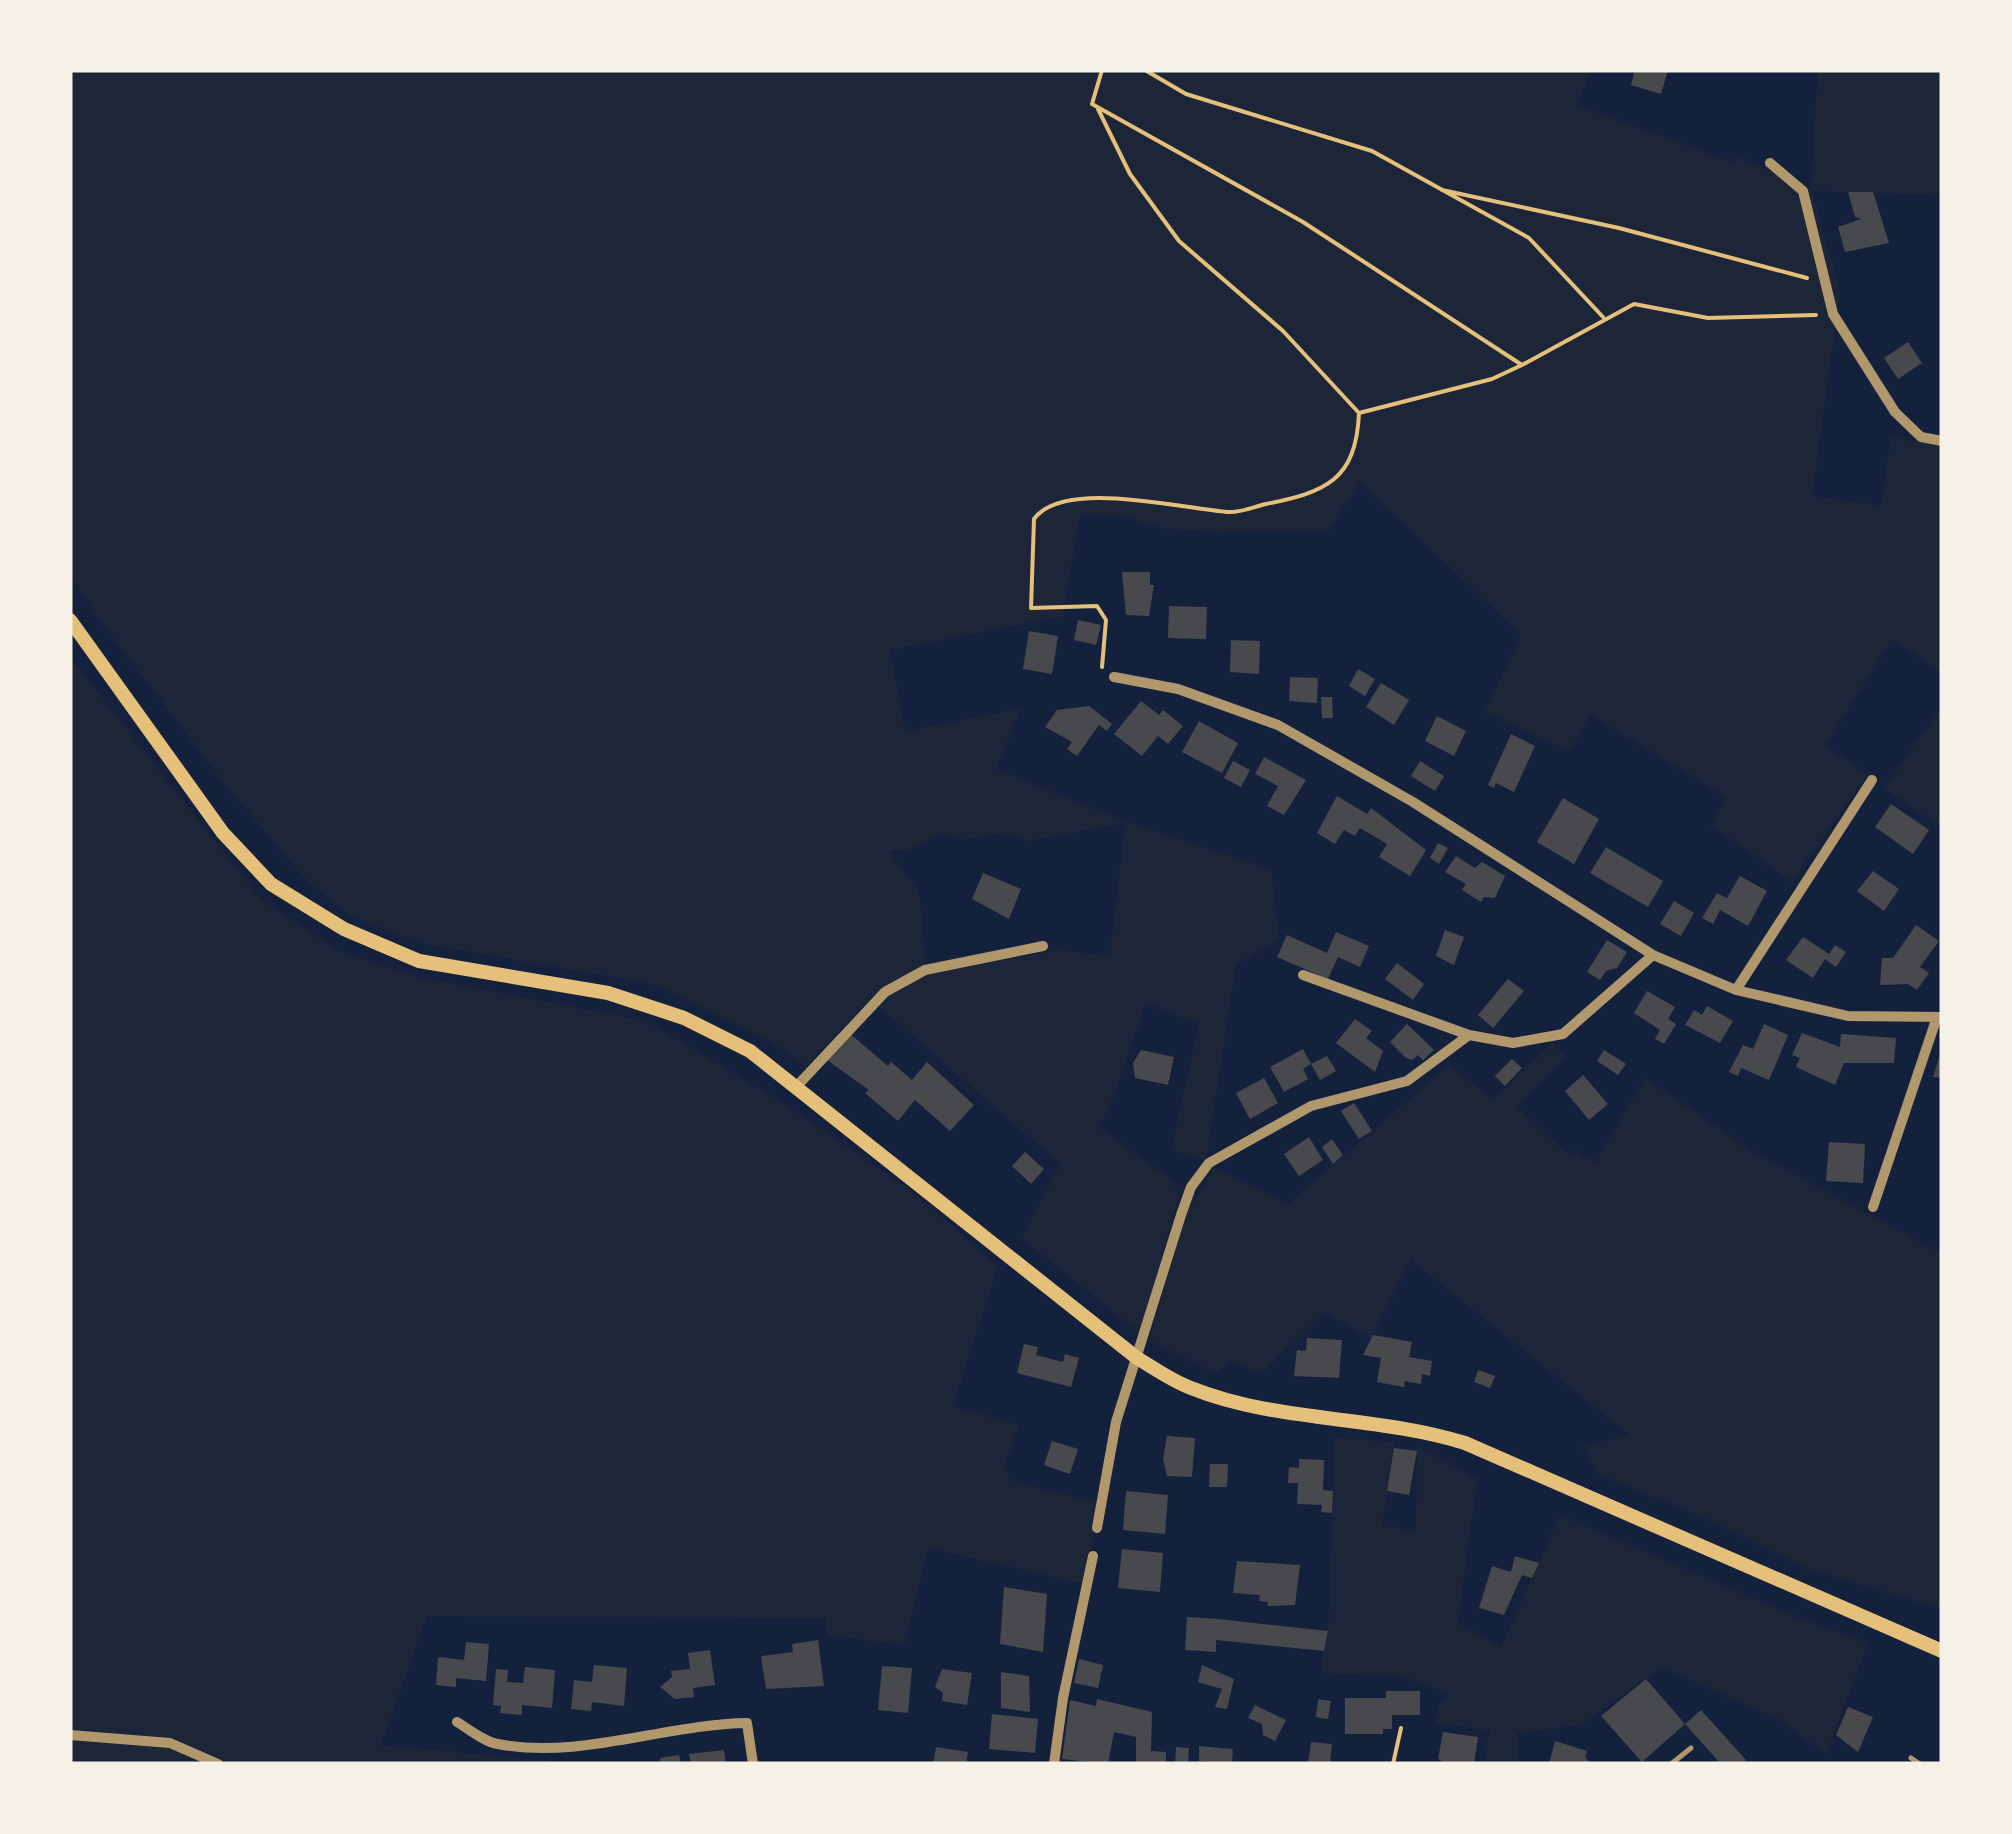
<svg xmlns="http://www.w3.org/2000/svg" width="2012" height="1834" viewBox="0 0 2012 1834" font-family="'Roboto Condensed',sans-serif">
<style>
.green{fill:#1d2539}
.building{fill:#48494c}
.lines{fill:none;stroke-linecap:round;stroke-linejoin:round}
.path{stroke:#e5c07b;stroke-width:4}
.service{stroke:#b1986c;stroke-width:5}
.minor{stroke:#b1986c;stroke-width:10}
.secondary{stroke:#e5c07b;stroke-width:14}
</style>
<rect width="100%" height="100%" fill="#14213d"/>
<path class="green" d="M 70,70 L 1592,70 L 1577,105 L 1734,163 L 1737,156 L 1811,190 L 1818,70 L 1942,70 L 1942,195 L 1812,191 L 1840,291 L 1812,496 L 1881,506 L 1891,437 L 1942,447 L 1942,672 L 1892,639 L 1825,746 L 1868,774 L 1792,882 L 1711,825 L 1727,798 L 1591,715 L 1570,751 L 1485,712 L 1521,635 L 1360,482 L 1328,531 L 1220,532 L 1160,528 L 1123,516 L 1080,515 L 1063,616 L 890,650 L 905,731 L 1021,709 L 996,769 L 1126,822 L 1271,869 L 1279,940 L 1236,965 L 1206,1160 L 1171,1150 L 1199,1024 L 1146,1003 L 1109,1109 L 1098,1127 L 1173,1181 L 1179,1195 L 1140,1334 L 1022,1238 L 1060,1164 L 875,1003 L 925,975 L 1057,950 L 1110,956 L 1125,823 L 1028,841 L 1006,833 L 959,840 L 943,833 L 907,850 L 889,851 L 919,892 L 926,968 L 871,998 L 806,1066 L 764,1038 L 656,985 L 426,944 L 354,918 L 308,882 L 227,787 L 98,618 L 70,575 Z
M 70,657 L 261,899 L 341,952 L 423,978 L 646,1021 L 776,1099 L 911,1190 L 998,1266 L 953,1406 L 1019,1425 L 1006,1461 L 1009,1480 L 1099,1503 L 1084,1584 L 928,1548 L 905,1645 L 828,1635 L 825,1618 L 427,1616 L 381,1745 L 576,1764 L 224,1764 L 171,1741 L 70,1731 Z
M 1942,705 L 1942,828 L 1884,788 Z
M 1552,1043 L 1566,1057 L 1517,1106 L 1569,1155 L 1575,1150 L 1595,1163 L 1645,1078 L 1750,1150 L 1942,1254 L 1942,1609 L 1808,1569 L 1702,1517 L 1596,1473 L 1582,1446 L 1629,1435 L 1411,1260 L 1371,1339 L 1325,1312 L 1262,1373 L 1230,1361 L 1216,1373 L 1149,1341 L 1183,1219 L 1214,1168 L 1288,1204 L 1449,1065 L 1493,1100 Z
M 1335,1438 L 1395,1442 L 1382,1526 L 1416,1531 L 1417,1446 L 1477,1479 L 1458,1623 L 1501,1647 L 1560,1515 L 1796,1617 L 1868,1643 L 1826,1754 L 1780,1720 L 1662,1667 L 1581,1725 L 1517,1733 L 1518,1764 L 1484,1764 L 1490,1730 L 1435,1723 L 1439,1705 L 1449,1694 L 1402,1676 L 1320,1673 L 1328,1631 Z
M 70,1739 L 169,1747 L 188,1754 L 189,1764 L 70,1764 Z"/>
<path class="building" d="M 1635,70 L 1668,70 L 1661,94 L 1631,85 Z
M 1848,192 L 1873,192 L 1889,243 L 1845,252 L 1838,227 L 1861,219 L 1855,217 Z
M 1908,342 L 1922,363 L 1898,379 L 1884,358 Z
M 1122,572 L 1150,572 L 1150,585 L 1154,585 L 1149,616 L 1126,615 Z
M 1169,606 L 1207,607 L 1206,639 L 1168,638 Z
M 1078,620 L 1101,625 L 1096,645 L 1074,640 Z
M 1029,631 L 1058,636 L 1052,674 L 1023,669 Z
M 1231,640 L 1260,641 L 1259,674 L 1230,672 Z
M 1358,669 L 1375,679 L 1365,696 L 1349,686 Z
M 1290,677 L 1318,678 L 1317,703 L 1289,701 Z
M 1381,683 L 1409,700 L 1394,725 L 1366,707 Z
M 1321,697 L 1332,697 L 1333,718 L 1322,718 Z
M 1141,701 L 1159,715 L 1163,710 L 1183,726 L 1168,744 L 1158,736 L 1142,756 L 1114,734 Z
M 1089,706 L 1112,724 L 1107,731 L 1099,725 L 1077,756 L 1067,749 L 1072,742 L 1045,727 L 1057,710 Z
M 1437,716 L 1466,731 L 1454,756 L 1425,741 Z
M 1199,721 L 1238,743 L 1222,773 L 1182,752 Z
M 1511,734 L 1535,746 L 1514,792 L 1496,783 L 1494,788 L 1488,785 Z
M 1264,757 L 1306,780 L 1284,815 L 1267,806 L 1278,786 L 1255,774 Z
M 1233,761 L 1250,770 L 1241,787 L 1224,778 Z
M 1420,761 L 1444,776 L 1435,791 L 1411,776 Z
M 1337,796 L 1367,814 L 1371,808 L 1426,850 L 1410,876 L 1379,857 L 1387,844 L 1360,828 L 1355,836 L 1344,830 L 1335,844 L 1317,833 Z
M 1563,798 L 1599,819 L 1574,864 L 1537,842 Z
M 1891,804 L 1929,830 L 1913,854 L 1875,827 Z
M 1438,843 L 1448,848 L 1439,864 L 1430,858 Z
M 1606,847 L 1663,881 L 1648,907 L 1590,873 Z
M 1456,856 L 1475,868 L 1482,862 L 1505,876 L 1495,898 L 1484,897 L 1481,902 L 1462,890 L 1466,884 L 1445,872 Z
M 1873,871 L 1899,889 L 1884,911 L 1857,891 Z
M 983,873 L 1021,889 L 1009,919 L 972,899 Z
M 1740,876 L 1767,891 L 1748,926 L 1720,910 L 1713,924 L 1702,918 L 1717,893 L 1727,898 Z
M 1674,901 L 1694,913 L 1681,936 L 1660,924 Z
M 1916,925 L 1939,941 L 1920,967 L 1929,973 L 1917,990 L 1908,984 L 1880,985 L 1882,958 L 1893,958 Z
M 1445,930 L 1464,937 L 1454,965 L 1436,956 Z
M 1336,932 L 1369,946 L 1360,967 L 1338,957 L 1328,979 L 1277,957 L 1287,935 L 1327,953 Z
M 1803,937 L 1829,954 L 1835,945 L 1846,952 L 1836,967 L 1825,959 L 1813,978 L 1786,960 Z
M 1607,940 L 1627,952 L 1617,968 L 1606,971 L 1600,980 L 1587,972 Z
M 1397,963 L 1424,984 L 1413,1000 L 1385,979 Z
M 1508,979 L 1524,991 L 1493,1028 L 1478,1015 Z
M 1647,991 L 1675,1007 L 1668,1019 L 1676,1024 L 1664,1044 L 1655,1039 L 1660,1030 L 1634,1013 Z
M 1707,1006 L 1733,1021 L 1720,1043 L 1685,1025 L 1694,1010 L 1702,1015 Z
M 1355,1019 L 1372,1031 L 1366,1038 L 1383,1051 L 1375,1072 L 1336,1043 Z
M 1407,1024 L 1434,1050 L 1423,1060 L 1418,1055 L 1412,1060 L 1406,1058 L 1390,1042 Z
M 1764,1024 L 1788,1035 L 1769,1080 L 1741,1068 L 1738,1076 L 1729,1072 L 1743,1045 L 1753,1049 Z
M 848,1032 L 888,1066 L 891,1062 L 912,1080 L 927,1062 L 974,1105 L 950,1131 L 915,1100 L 898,1121 L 865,1093 L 869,1090 L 827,1060 Z
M 1802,1033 L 1840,1047 L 1841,1034 L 1896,1038 L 1894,1063 L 1844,1063 L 1835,1085 L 1796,1067 L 1800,1058 L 1792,1055 Z
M 1303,1049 L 1311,1064 L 1303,1069 L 1308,1079 L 1284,1092 L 1270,1067 Z
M 1141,1050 L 1174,1057 L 1168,1085 L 1135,1078 L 1133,1063 Z
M 1604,1050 L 1626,1064 L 1618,1075 L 1597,1061 Z
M 1941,1052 L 1942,1078 L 1933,1077 Z
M 1327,1056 L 1336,1071 L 1320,1080 L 1311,1064 Z
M 1512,1059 L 1522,1068 L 1505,1086 L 1495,1076 Z
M 1583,1075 L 1608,1104 L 1589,1120 L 1565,1091 Z
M 1264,1078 L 1278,1103 L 1250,1119 L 1236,1093 Z
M 1354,1103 L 1372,1131 L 1359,1139 L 1341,1111 Z
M 1309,1137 L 1323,1160 L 1299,1176 L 1284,1154 Z
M 1332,1139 L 1343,1155 L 1333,1164 L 1322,1147 Z
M 1829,1142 L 1865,1144 L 1863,1183 L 1826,1181 Z
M 1025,1152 L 1044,1169 L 1031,1184 L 1012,1166 Z
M 1373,1335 L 1412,1342 L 1409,1357 L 1432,1361 L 1430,1376 L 1422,1374 L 1421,1384 L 1405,1381 L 1404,1387 L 1377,1382 L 1381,1358 L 1363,1355 Z
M 1307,1338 L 1342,1340 L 1339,1378 L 1294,1376 L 1297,1350 L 1306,1351 Z
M 1024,1344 L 1038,1347 L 1036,1355 L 1063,1362 L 1065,1354 L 1079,1358 L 1071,1387 L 1017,1373 Z
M 1478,1370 L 1495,1376 L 1490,1388 L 1474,1382 Z
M 1167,1436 L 1195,1438 L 1192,1477 L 1167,1476 L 1163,1459 Z
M 1052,1441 L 1078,1449 L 1070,1474 L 1044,1465 Z
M 1394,1448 L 1417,1451 L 1409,1495 L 1387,1491 Z
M 1299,1459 L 1324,1460 L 1323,1490 L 1333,1491 L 1332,1513 L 1321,1512 L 1322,1505 L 1297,1504 L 1298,1483 L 1288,1483 L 1289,1467 L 1299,1468 Z
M 1210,1464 L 1228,1464 L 1227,1487 L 1209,1487 Z
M 1126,1491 L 1168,1495 L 1165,1534 L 1123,1530 Z
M 1122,1549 L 1163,1553 L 1160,1592 L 1118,1588 Z
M 1515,1556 L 1539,1563 L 1532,1578 L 1522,1575 L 1504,1615 L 1479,1608 L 1492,1566 L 1511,1572 Z
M 1237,1561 L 1300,1565 L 1295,1605 L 1267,1606 L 1268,1602 L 1259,1601 L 1260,1595 L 1233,1593 Z
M 1004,1587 L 1047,1594 L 1043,1652 L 1000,1644 Z
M 1187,1617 L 1218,1619 L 1328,1631 L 1324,1651 L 1216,1640 L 1216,1652 L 1185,1650 Z
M 818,1640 L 824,1686 L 766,1689 L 761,1656 L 793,1652 L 792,1644 Z
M 466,1642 L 489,1644 L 486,1681 L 456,1678 L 456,1687 L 436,1685 L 438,1657 L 464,1660 Z
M 710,1650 L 715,1685 L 693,1688 L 694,1697 L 675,1699 L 660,1687 L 672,1677 L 671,1671 L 690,1669 L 688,1653 Z
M 1079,1659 L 1103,1665 L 1098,1688 L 1074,1683 Z
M 594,1665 L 627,1668 L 624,1706 L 592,1702 L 591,1711 L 571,1709 L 574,1680 L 592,1682 Z
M 1202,1665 L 1234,1679 L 1227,1709 L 1215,1707 L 1222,1689 L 1198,1682 Z
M 882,1666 L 912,1668 L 908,1713 L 878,1710 Z
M 525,1667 L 555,1670 L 552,1708 L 522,1705 L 522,1715 L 500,1713 L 501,1706 L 493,1705 L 496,1669 L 508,1670 L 507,1682 L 523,1683 Z
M 942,1669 L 972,1673 L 967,1705 L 942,1701 L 943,1693 L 935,1687 Z
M 1001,1672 L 1029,1676 L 1030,1712 L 1001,1708 Z
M 1646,1679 L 1685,1724 L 1642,1762 L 1601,1716 Z
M 1386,1691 L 1420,1691 L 1420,1715 L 1392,1715 L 1392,1729 L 1383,1729 L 1383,1734 L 1345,1734 L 1345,1698 L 1386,1698 Z
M 1097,1699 L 1152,1712 L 1151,1751 L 1166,1752 L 1166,1764 L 1136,1764 L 1136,1737 L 1114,1732 L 1108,1764 L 1062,1759 L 1070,1700 L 1096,1706 Z
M 1318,1699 L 1331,1701 L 1328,1719 L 1316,1717 Z
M 1255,1705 L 1286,1720 L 1275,1741 L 1263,1735 L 1262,1724 L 1248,1718 Z
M 1848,1707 L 1873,1717 L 1858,1752 L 1836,1735 Z
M 1701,1710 L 1746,1760 L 1742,1764 L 1721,1764 L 1685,1724 Z
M 992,1714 L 1038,1719 L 1035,1753 L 989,1749 Z
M 1443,1732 L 1478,1737 L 1474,1764 L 1447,1764 L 1438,1759 Z
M 1555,1741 L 1587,1751 L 1585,1757 L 1591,1764 L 1549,1764 Z
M 1311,1742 L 1332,1744 L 1330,1764 L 1308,1764 Z
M 1199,1746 L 1233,1749 L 1232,1764 L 1199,1761 Z
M 936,1747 L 968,1752 L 966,1764 L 933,1764 Z
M 1176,1747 L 1189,1748 L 1188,1764 L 1175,1764 Z
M 724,1750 L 726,1764 L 691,1764 L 689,1754 Z
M 679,1755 L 681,1764 L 661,1764 L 660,1758 Z"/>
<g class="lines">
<path class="path" d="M 1102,70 L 1092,104 L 1303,222 L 1522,365 L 1634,304 L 1708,318 L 1816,315
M 1145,70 L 1186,94 L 1372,151 L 1529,238 L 1603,317
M 1098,109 L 1130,174 L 1179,241 L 1283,331 L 1359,413
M 1442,190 L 1619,228 L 1807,278
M 1102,667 L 1106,620 L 1097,606 L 1031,608 L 1034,519 C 1064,478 1182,509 1228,512 C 1240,513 1253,507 1266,504 C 1325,492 1356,481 1359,413 L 1492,379 L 1522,365
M 1393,1764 L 1401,1728"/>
<path class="service" d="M 1911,1758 L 1920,1764
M 1671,1764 L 1691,1748"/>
<path class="minor" d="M 1770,163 L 1803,191 L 1833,314 L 1895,412 L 1921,437 L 1942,441
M 1114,677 L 1178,689 L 1278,725 L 1413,802 L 1653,955
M 1303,975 L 1469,1035
M 1736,990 L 1872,780
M 796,1087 L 885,992 L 925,970 L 1043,946
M 1873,1207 L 1937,1017
M 1097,1528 L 1116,1422 L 1181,1215 L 1191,1187 L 1209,1163 L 1311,1106 L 1407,1081 L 1469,1035 L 1513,1043 L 1563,1034 L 1653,955 L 1736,990 L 1848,1016 L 1942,1017
M 457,1722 C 469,1729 484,1742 498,1744 C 579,1760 666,1724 747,1723 L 753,1764
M 70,1735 L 170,1743 L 218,1764
M 1054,1764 L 1063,1698 L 1093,1556"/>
<path class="secondary" d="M 70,620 L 223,833 L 271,884 L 344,929 L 419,961 L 608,993 L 684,1018 L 750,1051 L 1137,1358 C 1154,1368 1172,1381 1191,1388 C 1278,1423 1376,1415 1465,1443 L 1942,1651"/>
</g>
<rect width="2012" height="1834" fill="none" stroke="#f6f1e7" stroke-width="145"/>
</svg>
